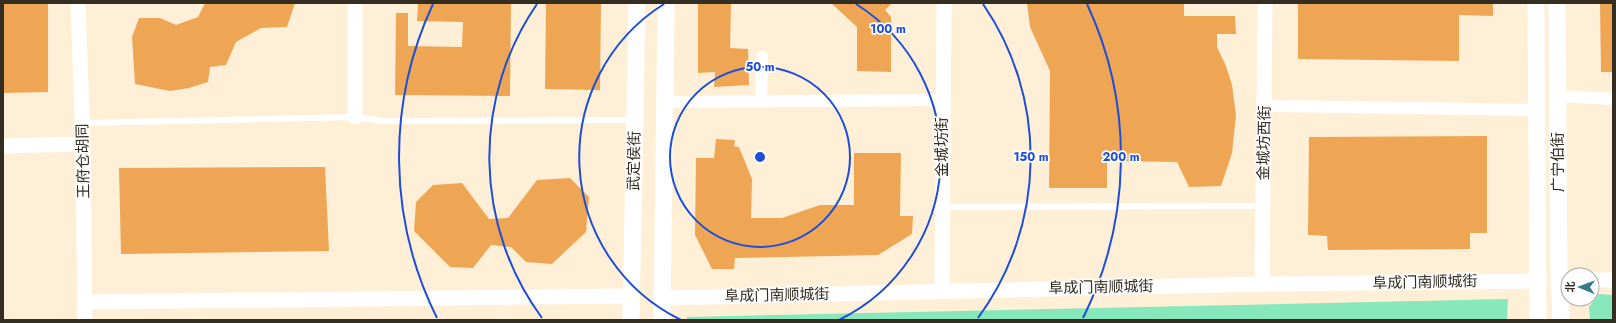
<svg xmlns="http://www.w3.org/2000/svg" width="1616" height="323" viewBox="0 0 1616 323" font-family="Jost,'Noto Sans SC',sans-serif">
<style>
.green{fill:#86e8bb}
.building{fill:#eea655}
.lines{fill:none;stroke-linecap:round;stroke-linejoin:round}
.service{stroke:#fff;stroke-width:6}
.minor{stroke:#fff;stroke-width:12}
.tertiary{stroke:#fff;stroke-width:15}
.secondary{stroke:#fff;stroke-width:17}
.ring{fill:none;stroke:#1d4ed8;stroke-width:2}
.labels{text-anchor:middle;stroke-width:3.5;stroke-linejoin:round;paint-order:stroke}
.street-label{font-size:15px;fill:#342d21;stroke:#fefefe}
.centre{fill:#1d4ed8;stroke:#fefefe;stroke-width:2}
.ring-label{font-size:12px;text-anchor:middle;font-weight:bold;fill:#1d4ed8;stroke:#fefefe;stroke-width:3.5;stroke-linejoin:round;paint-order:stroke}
</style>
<rect width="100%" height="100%" fill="#ffefd6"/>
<path class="green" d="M 1599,294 L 1613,295 L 1613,320 L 1590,320 L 1589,307 Z
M 1508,299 L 1507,320 L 687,320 L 687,317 Z"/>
<path class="building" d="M 3,3 L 48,3 L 48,92 L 3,93 Z
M 205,3 L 295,3 L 287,27 L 261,28 L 236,42 L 226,65 L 210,67 L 208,82 L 189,88 L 170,91 L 135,84 L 132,37 L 139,18 L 160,18 L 176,25 L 198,17 Z
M 418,3 L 511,3 L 510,96 L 395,95 L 396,13 L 408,13 L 408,46 L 462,47 L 463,22 L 417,21 Z
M 546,3 L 601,3 L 600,90 L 545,89 Z
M 698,3 L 731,3 L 730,48 L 748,49 L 749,85 L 714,87 L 715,72 L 698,73 Z
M 831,3 L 892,3 L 885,10 L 891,17 L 891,72 L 857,71 L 857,27 Z
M 1027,3 L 1184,3 L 1184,16 L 1235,16 L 1236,34 L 1217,34 L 1217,47 L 1226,66 L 1232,85 L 1236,115 L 1232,153 L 1221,186 L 1189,187 L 1177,162 L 1107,161 L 1107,188 L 1049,188 L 1050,71 L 1030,27 Z
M 1298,3 L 1493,3 L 1493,16 L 1459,15 L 1459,61 L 1298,59 Z
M 1600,3 L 1613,3 L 1613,72 L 1601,72 Z
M 1487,136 L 1487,233 L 1470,233 L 1470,249 L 1328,250 L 1327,236 L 1308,235 L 1309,137 Z
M 716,139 L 735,140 L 734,146 L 739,147 L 752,179 L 751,218 L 782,218 L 820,205 L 854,205 L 854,153 L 901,153 L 900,216 L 913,216 L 912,234 L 878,255 L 735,258 L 734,269 L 712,269 L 695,235 L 696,158 L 714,158 Z
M 325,167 L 329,251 L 121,254 L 119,168 Z
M 570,178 L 589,197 L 586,232 L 552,264 L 526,262 L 511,247 L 491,245 L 473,268 L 450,267 L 414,231 L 416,202 L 433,185 L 462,183 L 489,219 L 508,218 L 537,180 Z"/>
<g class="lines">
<path class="service" d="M 82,123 L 355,117 L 382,121 L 633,120
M 942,207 L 1263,206"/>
<path class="minor" d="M 1558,96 L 1613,99
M 761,101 L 762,57
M 665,102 L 943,100
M 1265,106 L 1537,110"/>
<path class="tertiary" d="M 78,3 L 83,144 L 85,320
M 355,3 L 355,117
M 3,146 L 83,144
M 1592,280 L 1613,280
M 1262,284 L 1265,3
M 942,291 L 944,3
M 663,298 L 1262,284 L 1539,281
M 85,302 L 631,296"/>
<path class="secondary" d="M 1536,3 L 1538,320
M 1557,3 L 1559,279 L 1561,320
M 631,320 L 637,3
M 662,320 L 666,3"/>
</g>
<g class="ring">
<circle cx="760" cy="157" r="90"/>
<path d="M681 320A181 181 0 0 1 664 4M856 4A181 181 0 0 1 839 320"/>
<path d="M542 318A271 271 0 0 1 537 4M983 4A271 271 0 0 1 978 318"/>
<path d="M437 318A361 361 0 0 1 433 4M1087 4A361 361 0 0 1 1083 318"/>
</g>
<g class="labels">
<g class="street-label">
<text transform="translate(1264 143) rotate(-89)" y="5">金城坊西街</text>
<text transform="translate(942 147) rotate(-90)" y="5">金城坊街</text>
<text transform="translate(83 161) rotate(-91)" y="5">王府仓胡同</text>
<text transform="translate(634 161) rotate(-89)" y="5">武定侯街</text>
<text transform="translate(1558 162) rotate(-90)" y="5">广宁伯街</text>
<text transform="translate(1425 282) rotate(-1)" y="5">阜成门南顺城街</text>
<text transform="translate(1101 287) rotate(-1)" y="5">阜成门南顺城街</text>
<text transform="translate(777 295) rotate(-1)" y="5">阜成门南顺城街</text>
</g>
</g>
<circle cx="760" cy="157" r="6" class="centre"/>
<g class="ring-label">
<text x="888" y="33">100 m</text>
<text x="760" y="71">50 m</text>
<text x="1031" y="161">150 m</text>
<text x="1121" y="161">200 m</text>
</g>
<rect width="1616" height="323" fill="none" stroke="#342d21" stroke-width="8"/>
<g transform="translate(1580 287) rotate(271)"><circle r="19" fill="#fefefe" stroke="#adaaa6"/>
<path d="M0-3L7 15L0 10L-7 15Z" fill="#37798b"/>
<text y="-6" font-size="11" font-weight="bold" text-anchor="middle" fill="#342d21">北</text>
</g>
</svg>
